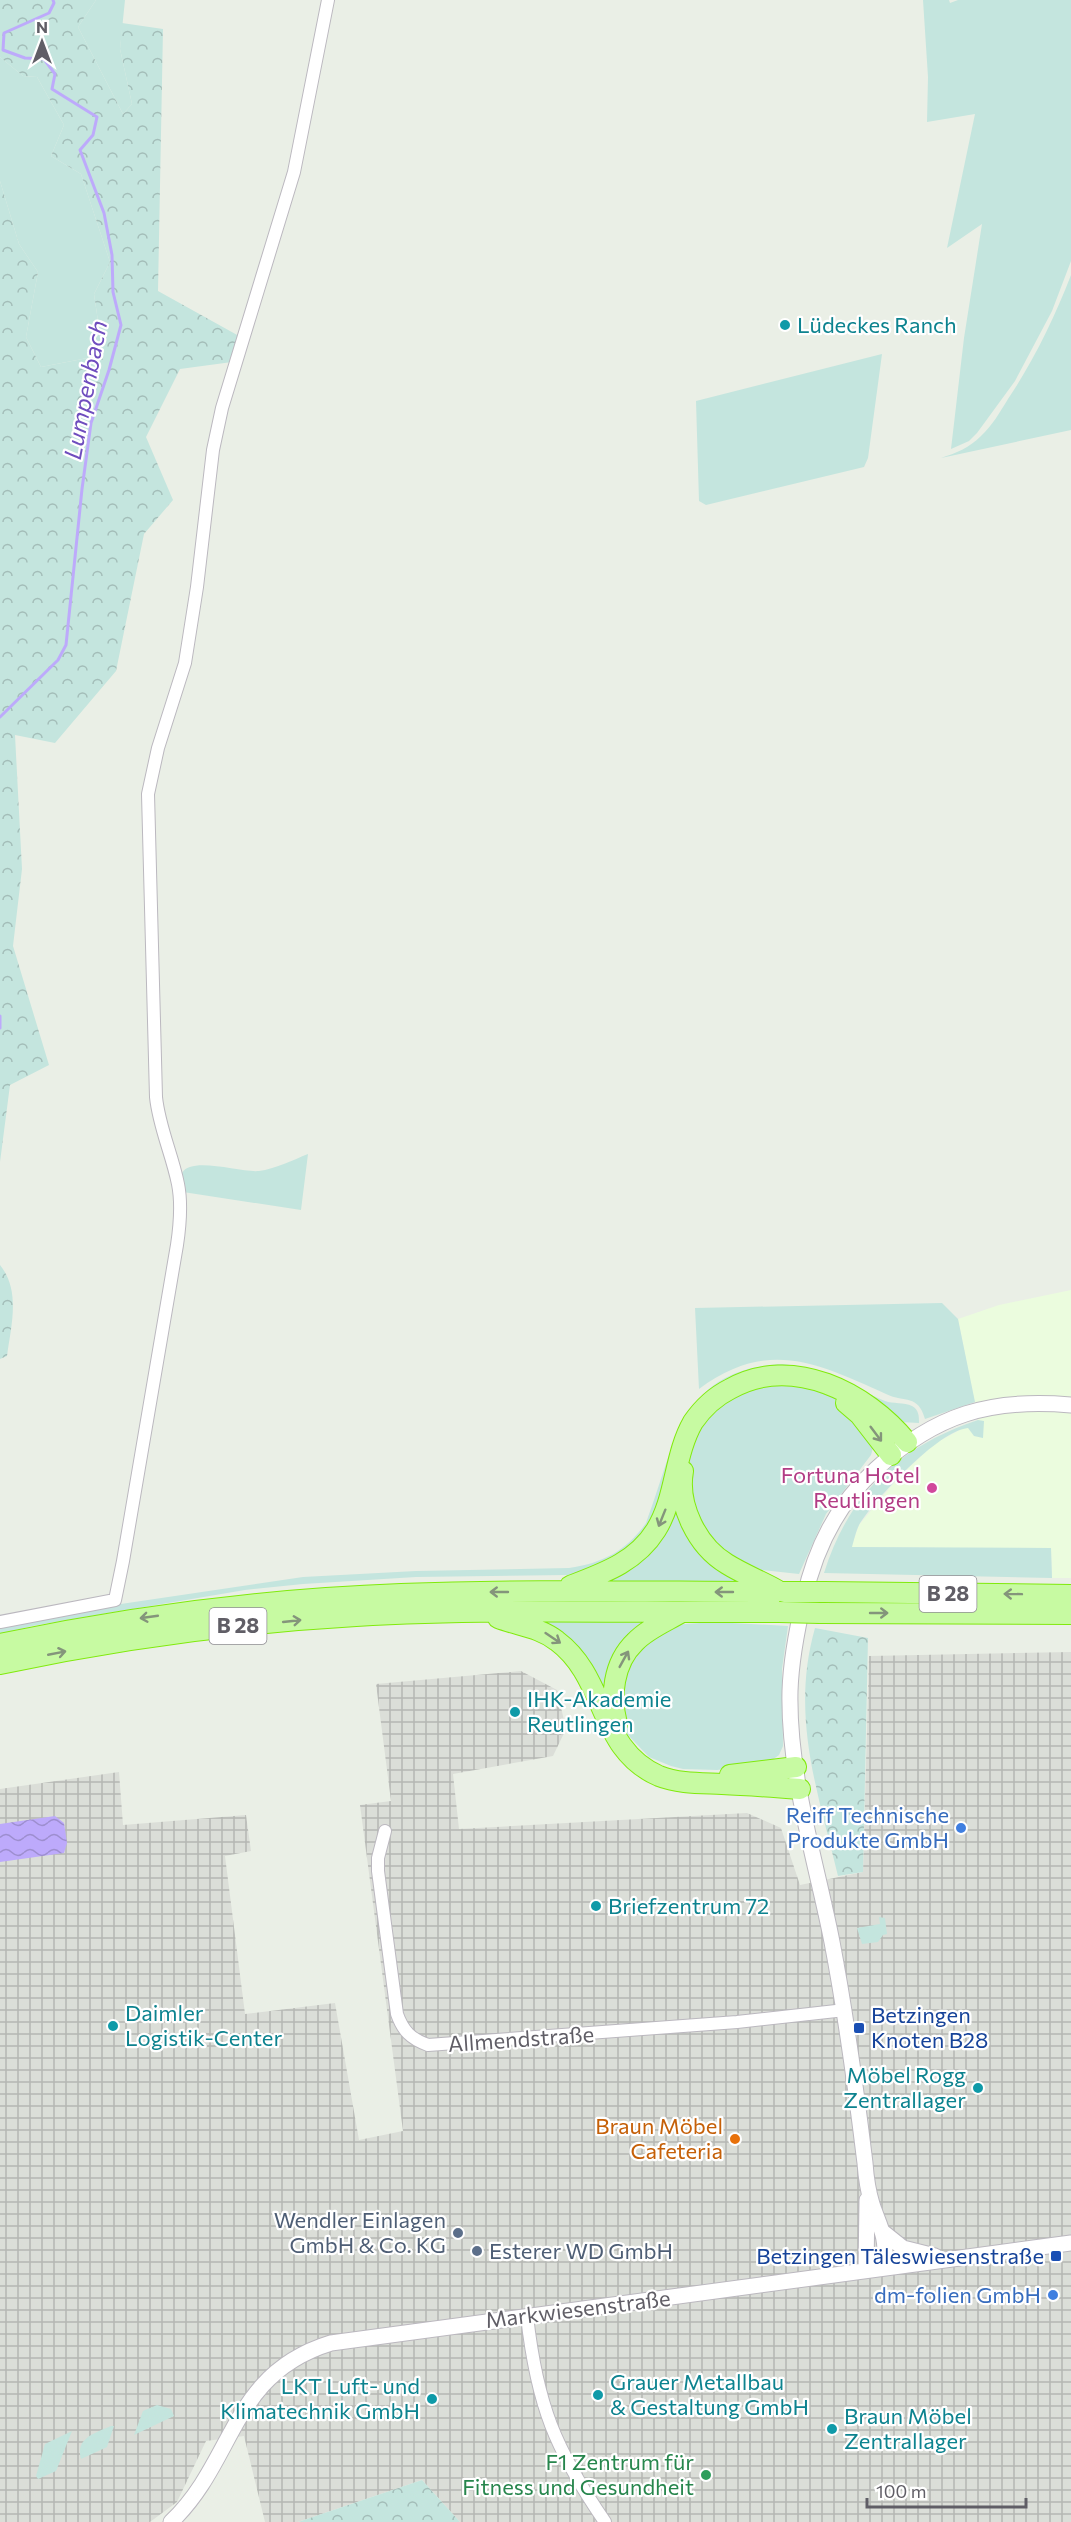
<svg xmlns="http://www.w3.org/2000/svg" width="1071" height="2522" viewBox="0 0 1071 2522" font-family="Commissioner,sans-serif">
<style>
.commercial{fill:#ebfcde}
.industrial{fill:url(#industrial-grid)}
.green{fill:#c4e5de}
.forest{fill:url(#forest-crowns)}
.water{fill:url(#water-waves)}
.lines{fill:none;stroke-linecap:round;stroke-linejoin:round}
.stream{stroke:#bdaafb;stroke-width:3}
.minor-casing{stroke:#bbb8bf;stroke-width:14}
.tertiary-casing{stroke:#bbb8bf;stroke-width:17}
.trunk-casing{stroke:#80ea0c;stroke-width:22}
.minor{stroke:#fff;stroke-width:12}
.tertiary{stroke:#fff;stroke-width:15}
.trunk{stroke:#c7faa2;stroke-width:20}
.trunk-bridge-casing{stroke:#80ea0c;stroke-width:22;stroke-linecap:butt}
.trunk-bridge{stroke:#c7faa2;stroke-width:20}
.oneway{stroke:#84957b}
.culture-dot{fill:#0f9aa8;stroke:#fff;stroke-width:2}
.hotel-dot{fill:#d1479c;stroke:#fff;stroke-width:2}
.shop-dot{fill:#3f7fe0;stroke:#fff;stroke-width:2}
.transit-dot{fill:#1a4fb4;stroke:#fff;stroke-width:2}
.food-dot{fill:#e8710a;stroke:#fff;stroke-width:2}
.service-dot{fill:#5c6f8a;stroke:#fff;stroke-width:2}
.leisure-dot{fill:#2e9e5b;stroke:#fff;stroke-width:2}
.labels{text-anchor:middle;stroke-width:4.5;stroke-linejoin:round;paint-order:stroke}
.shield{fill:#fff;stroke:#908e94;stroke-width:1.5}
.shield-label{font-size:21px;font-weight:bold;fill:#605e66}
.culture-label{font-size:22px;fill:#0d838f;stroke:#fff;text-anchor:start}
.hotel-label{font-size:22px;fill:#b23c85;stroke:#fff;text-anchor:end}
.shop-label{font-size:22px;fill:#366cbe;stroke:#fff;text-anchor:end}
.transit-label{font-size:22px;fill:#164399;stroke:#fff;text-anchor:start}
.street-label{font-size:22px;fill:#605e66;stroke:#fff}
.food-label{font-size:22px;fill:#c56008;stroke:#fff;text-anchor:end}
.service-label{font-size:22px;fill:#4e5e75;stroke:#fff;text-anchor:end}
.leisure-label{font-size:22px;fill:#27864d;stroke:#fff;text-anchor:end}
.water-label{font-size:24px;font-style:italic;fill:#6f4dbe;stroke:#fff}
</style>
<defs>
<pattern id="industrial-grid" width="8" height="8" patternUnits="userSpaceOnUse" patternTransform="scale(1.5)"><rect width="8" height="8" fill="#dbded8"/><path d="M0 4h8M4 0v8" fill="none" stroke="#b5b7b3"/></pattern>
<pattern id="forest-crowns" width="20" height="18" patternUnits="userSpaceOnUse" patternTransform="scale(1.5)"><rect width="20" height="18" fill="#c4e5de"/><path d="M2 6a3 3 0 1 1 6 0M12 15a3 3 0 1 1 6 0" fill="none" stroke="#a3bdb8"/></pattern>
<pattern id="water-waves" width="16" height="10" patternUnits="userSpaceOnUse" patternTransform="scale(1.5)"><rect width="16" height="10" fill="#bdaafb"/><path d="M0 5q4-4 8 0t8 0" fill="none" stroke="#9d8ecf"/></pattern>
</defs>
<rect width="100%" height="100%" fill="#eaefe6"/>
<path class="commercial" d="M 1071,1290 L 1071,1578 L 1052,1578 L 1051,1549 L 851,1547 L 859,1525 L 898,1478 L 934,1444 L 978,1420 L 958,1319 L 999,1305 Z"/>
<path class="industrial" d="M 1071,1652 L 1071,2522 L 460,2522 L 422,2480 L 298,2522 L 265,2522 L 244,2436 L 206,2441 L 177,2502 L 150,2522 L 0,2522 L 0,1789 L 119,1772 L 123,1825 L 246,1815 L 251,1851 L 225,1856 L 245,2014 L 335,2003 L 359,2140 L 403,2131 L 360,1805 L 391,1801 L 376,1684 L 521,1671 L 557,1690 L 566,1729 L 553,1756 L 453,1774 L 459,1829 L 747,1813 L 781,1828 L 800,1885 L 863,1872 L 869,1656 Z"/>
<path class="green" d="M 96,0 L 125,0 L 120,49 L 132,104 L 123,114 L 78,27 Z
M 923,0 L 949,0 L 950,3 L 958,0 L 1071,0 L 1071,261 L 1052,311 L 1015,381 L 977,433 L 969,441 L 951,449 L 964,338 L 982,224 L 947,248 L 975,114 L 927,122 L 928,77 Z
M 0,57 L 23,76 L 37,77 L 64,125 L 51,156 L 81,174 L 110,262 L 94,294 L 103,355 L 41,367 L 26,337 L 38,272 L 19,244 L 0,181 Z
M 1071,275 L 1071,430 L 941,458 C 956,453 969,448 981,436 C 992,426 1000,412 1008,399 C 1034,360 1054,319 1071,275 Z
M 882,354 L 868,458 L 864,467 L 706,505 L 699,501 L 696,401 Z
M 308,1154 L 301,1210 L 183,1192 C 182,1186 180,1178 182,1173 C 191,1156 242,1173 259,1171 C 275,1169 293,1160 308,1154 Z
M 942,1303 L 958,1319 L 975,1402 L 925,1419 C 918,1394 905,1403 886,1394 C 817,1363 768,1338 699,1389 L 695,1308 Z
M 783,1364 C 821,1368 850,1386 885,1401 C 893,1404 904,1402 912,1406 C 919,1410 919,1416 919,1423 L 900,1422 L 818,1376 L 720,1389 L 642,1538 L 593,1571 L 568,1575 L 416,1577 L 303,1584 L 245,1590 L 32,1626 L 0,1634 L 0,1626 L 114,1605 L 303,1577 L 416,1571 L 569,1568 C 603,1563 626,1551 646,1523 C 676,1445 679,1369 783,1364 Z
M 763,1385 C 791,1385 823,1385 845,1406 C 856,1416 865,1432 874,1444 L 871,1455 L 826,1514 L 799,1574 L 745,1568 L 727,1558 L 691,1511 L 687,1459 L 702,1425 L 714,1411 L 728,1399 Z
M 978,1420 L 984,1421 L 983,1438 L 974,1436 L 968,1428 C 939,1430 875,1499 859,1525 C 856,1531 854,1540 852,1547 L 1051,1548 L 1052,1578 L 824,1573 C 849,1493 900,1446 978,1420 Z
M 674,1501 L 681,1514 L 756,1583 L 594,1582 L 605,1577 Z
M 518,1615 L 659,1615 L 608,1695 Z
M 714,1622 L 788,1626 L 782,1669 L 783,1746 L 779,1755 L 768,1763 L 717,1770 L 683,1769 L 671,1766 L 649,1757 L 628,1735 L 622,1723 L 619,1677 L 626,1661 L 671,1625 Z
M 879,1917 L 885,1918 L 887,1934 L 883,1935 L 878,1942 L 862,1944 L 857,1928 L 880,1924 Z
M 157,2405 L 171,2409 L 174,2416 L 134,2435 L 143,2411 Z
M 111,2426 L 114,2426 L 107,2447 L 81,2459 C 75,2438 95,2433 111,2426 Z
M 72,2431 L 56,2471 L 38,2479 L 36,2476 L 45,2444 Z"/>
<path class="forest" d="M 0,0 L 96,0 L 78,27 L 123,114 L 132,104 L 120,49 L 122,23 L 163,29 L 158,291 L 239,336 L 232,362 L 180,369 L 146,437 L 173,500 L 144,534 L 116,671 L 55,743 L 15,735 L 22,869 L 13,946 L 49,1065 L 10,1085 L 0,1162 L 0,181 L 19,244 L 38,272 L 26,337 L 41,367 L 103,355 L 94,294 L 110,262 L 81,174 L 51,156 L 64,125 L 37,77 L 23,76 L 0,57 Z
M 0,1265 C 21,1291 11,1326 7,1356 L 0,1359 Z
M 815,1628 L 868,1638 L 863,1872 L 838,1876 C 818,1792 790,1716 815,1628 Z
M 422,2480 L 460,2522 L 298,2522 Z"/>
<path class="water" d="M 55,1816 L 64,1823 L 67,1843 L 64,1853 L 0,1862 L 0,1824 Z"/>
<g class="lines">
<path class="stream" d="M 0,717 L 58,660 L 66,645 L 82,489 L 91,423 L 109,370 L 121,325 L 113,292 L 112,255 L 104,213 L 80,150 L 93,135 L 97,117 L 52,89 L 55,74 L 44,59 L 25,58 L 3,50 L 4,33 L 49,13 L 54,3 L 53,0
M 0,1016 L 0,1028"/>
<defs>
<path id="minor" d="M 0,1622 L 115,1600 L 123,1561 L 177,1245 C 180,1225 182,1204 178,1184 C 172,1154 159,1127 156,1097 L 148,794 L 158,748 L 185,663 L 197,587 L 213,450 L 222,408 L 294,172 L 328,0
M 385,1831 L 378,1858 L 378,1871 L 397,2014 C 403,2031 411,2039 428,2045 L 737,2022 L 845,2010
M 527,2316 C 537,2405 555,2449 605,2522"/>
<path id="tertiary" d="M 883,2232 L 903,2248 L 935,2256
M 875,2269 L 884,2259 C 888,2238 878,2223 872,2204 C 868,2191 866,2177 865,2163 C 856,2089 846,2015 832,1942 C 816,1860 788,1775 790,1691 C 791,1659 797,1629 804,1599 C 815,1549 838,1503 876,1469 C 936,1414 991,1398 1071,1405
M 866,2270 L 867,2200
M 171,2522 C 236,2460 230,2374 331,2343 L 1071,2243"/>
<path id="trunk" d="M 846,1403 L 860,1415 L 891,1455
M 683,1471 C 677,1505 697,1546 727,1564 C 743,1574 761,1581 777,1590
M 570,1586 C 604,1573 636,1562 656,1530 C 676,1498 674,1455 693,1422 C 702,1409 716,1396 730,1389 C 792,1354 866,1392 907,1442
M 824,1592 L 1071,1595
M 820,1613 L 1071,1614
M 498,1618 C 519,1626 539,1627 557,1641 C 607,1678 598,1750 659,1776 C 679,1784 702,1783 722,1784 C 748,1785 774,1787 800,1789
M 0,1644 C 132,1616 267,1599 401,1594 C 529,1589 656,1592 784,1592
M 0,1664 C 117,1639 236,1623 356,1616 C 497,1608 638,1613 779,1612
M 617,1724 C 610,1697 613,1663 635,1642 C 647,1629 667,1621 682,1612
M 730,1775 L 796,1767"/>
</defs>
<use href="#minor" class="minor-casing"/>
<use href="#tertiary" class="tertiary-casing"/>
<use href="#trunk" class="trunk-casing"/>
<use href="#minor" class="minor"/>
<use href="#tertiary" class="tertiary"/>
<use href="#trunk" class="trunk"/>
<defs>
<path id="trunk-bridge" d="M 784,1592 L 824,1592
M 779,1612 L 820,1613"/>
</defs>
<use href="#trunk-bridge" class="trunk-bridge-casing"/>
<use href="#trunk-bridge" class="trunk-bridge"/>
</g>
<defs><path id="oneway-shaft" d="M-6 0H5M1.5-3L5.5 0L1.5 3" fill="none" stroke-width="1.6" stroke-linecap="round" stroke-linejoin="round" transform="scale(1.5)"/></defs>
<g class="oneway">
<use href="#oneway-shaft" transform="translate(876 1434) rotate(53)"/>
<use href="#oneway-shaft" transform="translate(662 1518) rotate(112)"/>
<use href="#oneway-shaft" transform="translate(499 1592) rotate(180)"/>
<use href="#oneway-shaft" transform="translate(724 1592) rotate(-180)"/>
<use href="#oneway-shaft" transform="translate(1013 1594) rotate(-179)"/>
<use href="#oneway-shaft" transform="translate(879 1613)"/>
<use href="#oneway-shaft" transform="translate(149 1617) rotate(172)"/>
<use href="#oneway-shaft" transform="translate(292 1621) rotate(-6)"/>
<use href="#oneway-shaft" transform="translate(553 1638) rotate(34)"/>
<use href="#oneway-shaft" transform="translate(57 1653) rotate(-11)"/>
<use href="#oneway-shaft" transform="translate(624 1659) rotate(-61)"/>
</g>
<g class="culture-dot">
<circle cx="785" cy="325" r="6"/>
<circle cx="515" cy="1712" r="6"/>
<circle cx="596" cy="1906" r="6"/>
<circle cx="113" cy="2026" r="6"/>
<circle cx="978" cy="2088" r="6"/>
<circle cx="598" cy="2395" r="6"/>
<circle cx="432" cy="2399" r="6"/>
<circle cx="832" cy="2429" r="6"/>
</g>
<circle class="hotel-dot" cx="932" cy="1488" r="6"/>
<g class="shop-dot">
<circle cx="961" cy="1828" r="6"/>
<circle cx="1053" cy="2295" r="6"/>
</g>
<g class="transit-dot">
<rect x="853" y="2022" width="12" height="12" rx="3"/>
<rect x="1050" y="2250" width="12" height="12" rx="3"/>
</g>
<circle class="food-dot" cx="735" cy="2139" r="6"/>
<g class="service-dot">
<circle cx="458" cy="2233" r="6"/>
<circle cx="477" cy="2251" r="6"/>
</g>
<circle class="leisure-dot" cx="706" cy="2475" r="6"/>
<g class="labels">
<g class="shield">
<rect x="919.5" y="1576" width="57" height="36" rx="4.5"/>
<rect x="209.5" y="1608" width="57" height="36" rx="4.5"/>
</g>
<g class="shield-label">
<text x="948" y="1601">B 28</text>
<text x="238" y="1633">B 28</text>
</g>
<g class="culture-label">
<text x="797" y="333">Lüdeckes Ranch</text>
<text x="527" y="1707">IHK-Akademie<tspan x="527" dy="25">Reutlingen</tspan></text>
<text x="608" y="1914">Briefzentrum 72</text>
<text x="125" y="2021">Daimler<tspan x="125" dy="25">Logistik-Center</tspan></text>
<text x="966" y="2083" text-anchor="end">Möbel Rogg<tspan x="966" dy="25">Zentrallager</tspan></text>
<text x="610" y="2390">Grauer Metallbau<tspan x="610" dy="25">&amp; Gestaltung GmbH</tspan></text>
<text x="420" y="2394" text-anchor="end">LKT Luft- und<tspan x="420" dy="25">Klimatechnik GmbH</tspan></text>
<text x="844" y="2424">Braun Möbel<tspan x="844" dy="25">Zentrallager</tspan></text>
</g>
<g class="hotel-label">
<text x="920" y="1483">Fortuna Hotel<tspan x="920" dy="25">Reutlingen</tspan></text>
</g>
<g class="shop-label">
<text x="949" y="1823">Reiff Technische<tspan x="949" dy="25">Produkte GmbH</tspan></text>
<text x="1041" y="2303">dm-folien GmbH</text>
</g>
<g class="transit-label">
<text x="871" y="2023">Betzingen<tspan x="871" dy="25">Knoten B28</tspan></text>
<text x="1044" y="2264" text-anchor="end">Betzingen Täleswiesenstraße</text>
</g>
<g class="street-label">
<text transform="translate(521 2039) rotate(-4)" y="8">Allmendstraße</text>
<text transform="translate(578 2309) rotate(-7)" y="8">Markwiesenstraße</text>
</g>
<g class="food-label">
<text x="723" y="2134">Braun Möbel<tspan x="723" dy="25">Cafeteria</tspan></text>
</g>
<g class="service-label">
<text x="446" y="2228">Wendler Einlagen<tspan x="446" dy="25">GmbH &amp; Co. KG</tspan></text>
<text x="489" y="2259" text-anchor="start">Esterer WD GmbH</text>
</g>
<g class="leisure-label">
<text x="694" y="2470">F1 Zentrum für<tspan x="694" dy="25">Fitness und Gesundheit</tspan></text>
</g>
<g class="water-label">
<text transform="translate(86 390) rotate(-79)" y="8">Lumpenbach</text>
</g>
</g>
<g transform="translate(42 42)" stroke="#ffffff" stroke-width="4.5" paint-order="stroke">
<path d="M0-4.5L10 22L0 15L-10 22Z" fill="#605e66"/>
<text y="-9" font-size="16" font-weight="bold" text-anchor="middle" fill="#605e66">N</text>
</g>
<path d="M867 2498v9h159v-9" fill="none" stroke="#605e66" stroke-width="3"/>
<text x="876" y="2498" font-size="18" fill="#605e66" stroke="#ffffff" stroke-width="4.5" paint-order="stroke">100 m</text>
</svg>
